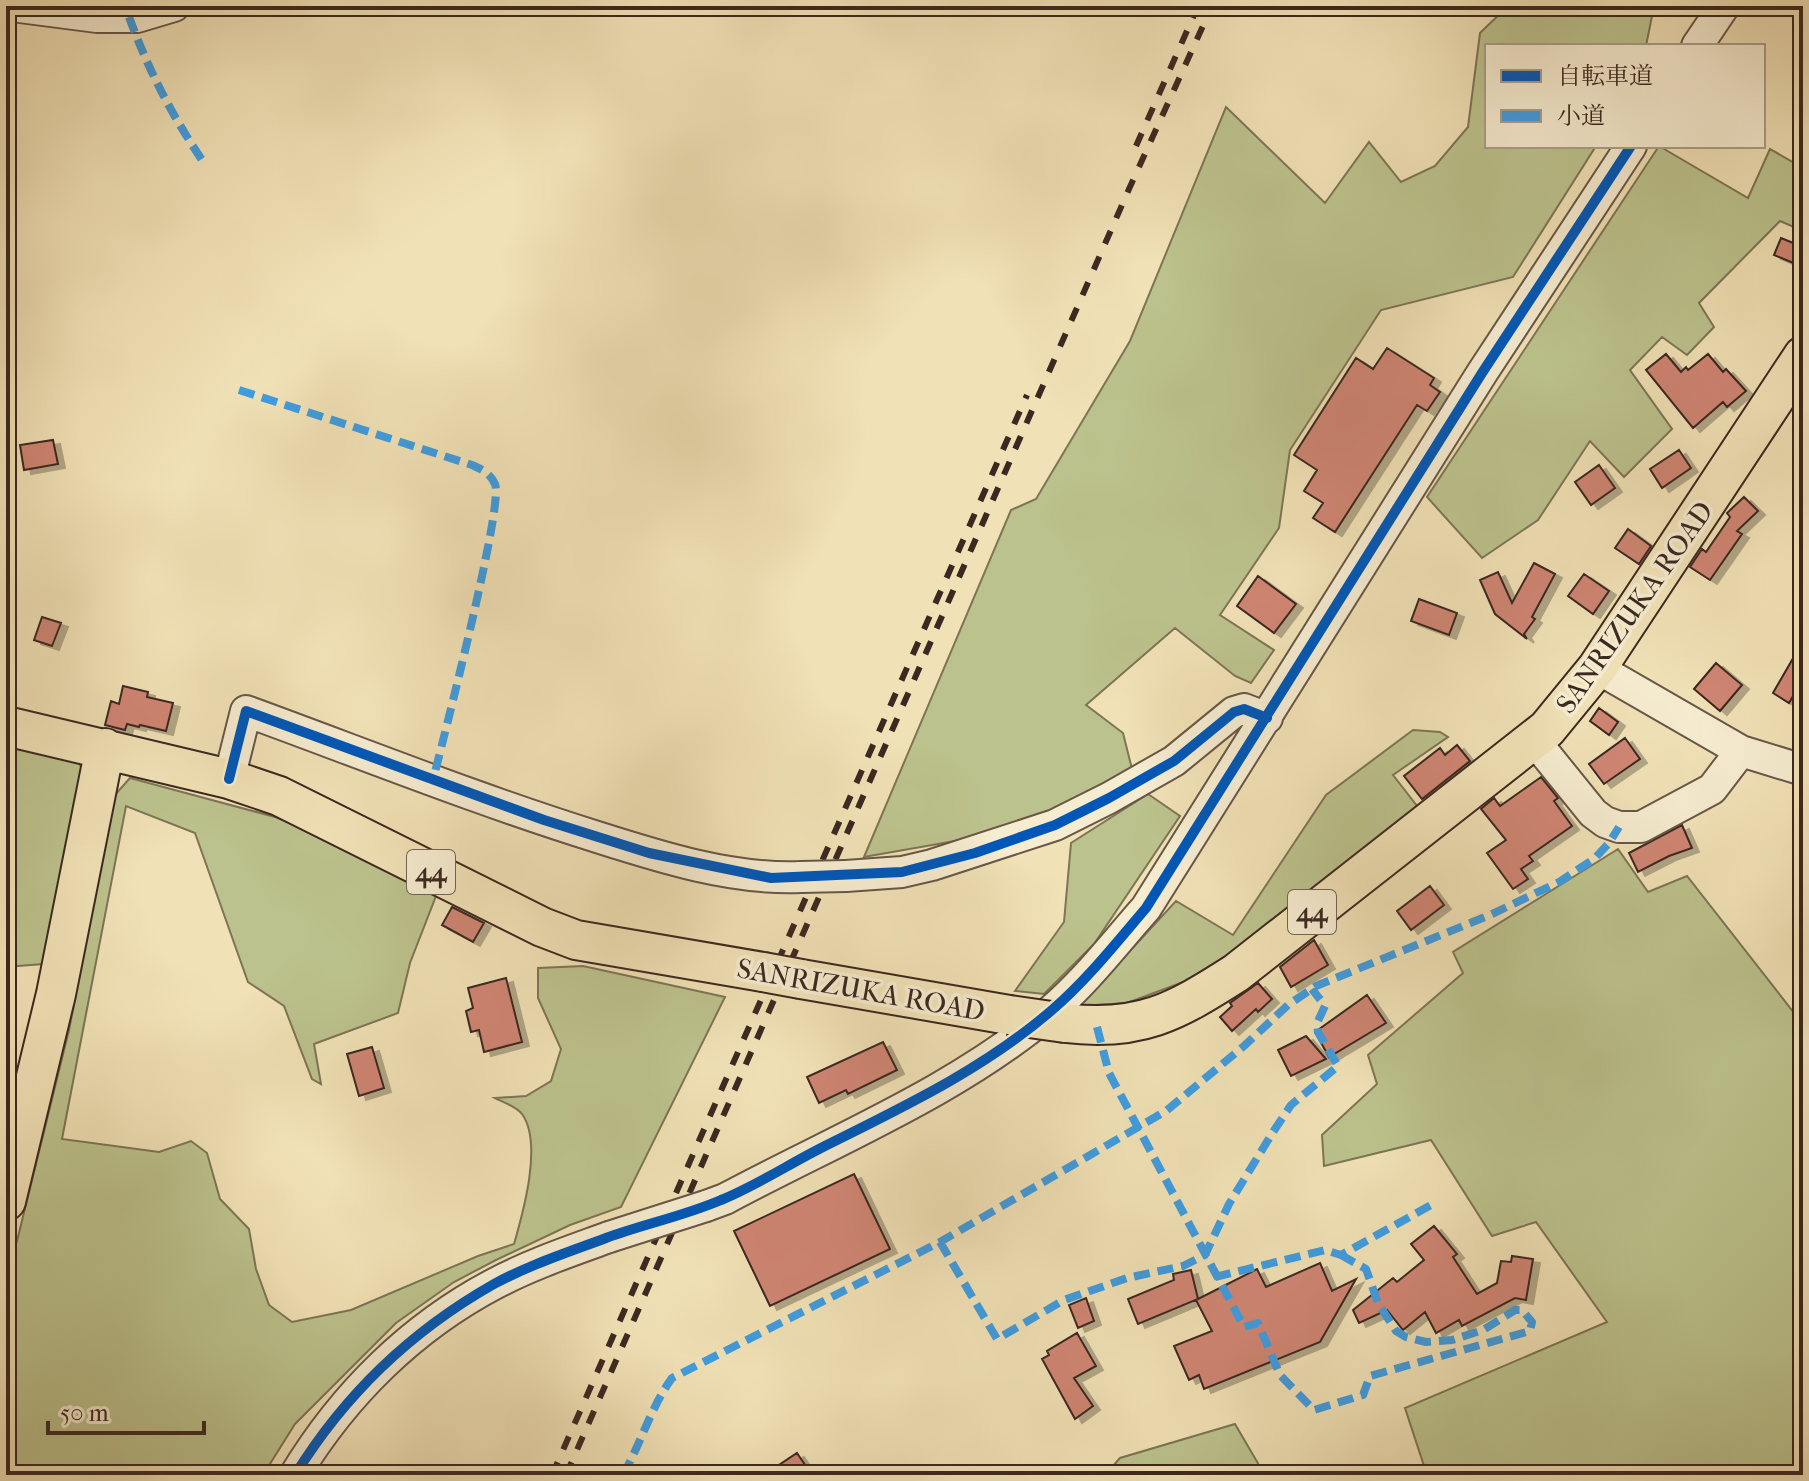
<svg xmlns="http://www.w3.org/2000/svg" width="1809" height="1481" viewBox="0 0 1809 1481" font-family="'IM FELL French Canon','Noto Serif JP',serif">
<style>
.green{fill:#bcc28d;stroke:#7c7556;stroke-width:2}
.building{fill:#cf8573;stroke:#3b2820;stroke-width:2;filter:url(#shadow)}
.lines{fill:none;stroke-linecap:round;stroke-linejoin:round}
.minor-casing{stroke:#685646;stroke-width:34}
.major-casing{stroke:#3b2820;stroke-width:42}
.minor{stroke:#f6ecd0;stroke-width:30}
.major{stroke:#f1e1b6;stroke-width:38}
.rail{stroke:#3b2820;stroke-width:6;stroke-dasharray:14 14;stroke-linecap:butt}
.minor-bridge-casing{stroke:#685646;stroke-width:34;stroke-linecap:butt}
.major-bridge-casing{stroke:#3b2820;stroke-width:42;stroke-linecap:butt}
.minor-bridge{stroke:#f6ecd0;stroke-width:30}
.major-bridge{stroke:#f1e1b6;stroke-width:38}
.quiet{stroke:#3f9ce0;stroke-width:8;stroke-dasharray:16 8;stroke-linecap:butt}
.cycleway-casing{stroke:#f6ecd0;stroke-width:15}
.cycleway{stroke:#0057b8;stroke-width:10}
.labels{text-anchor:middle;stroke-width:7;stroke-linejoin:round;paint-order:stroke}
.shield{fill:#f6ecd0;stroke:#736355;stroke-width:2}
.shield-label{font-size:26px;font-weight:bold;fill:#3b2820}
.street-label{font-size:28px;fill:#3b2820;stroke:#f6ecd0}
</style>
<defs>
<filter id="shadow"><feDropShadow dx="7" dy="4" stdDeviation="0" flood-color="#0004"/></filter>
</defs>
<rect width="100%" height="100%" fill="#f1e1b6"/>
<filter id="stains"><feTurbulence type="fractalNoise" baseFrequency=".0025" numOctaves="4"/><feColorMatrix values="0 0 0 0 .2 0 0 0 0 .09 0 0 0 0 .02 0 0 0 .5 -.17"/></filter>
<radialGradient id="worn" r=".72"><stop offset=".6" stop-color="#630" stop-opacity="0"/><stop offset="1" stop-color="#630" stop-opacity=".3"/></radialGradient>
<path class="green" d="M 1508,6 L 1654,6 L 1646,46 L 1487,46 L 1487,146 L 1596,146 L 1513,277 L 1381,310 L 1290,450 L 1279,528 L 1220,615 L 1274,650 L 1251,683 L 1235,676 L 1175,628 L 1086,705 L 1123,733 L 1133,773 L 1012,831 L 864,857 L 1011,510 L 1036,499 L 1130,341 L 1226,107 L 1325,203 L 1369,142 L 1401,182 L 1435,166 L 1468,127 L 1480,33 Z
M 1659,146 L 1748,198 L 1770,149 L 1803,168 L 1803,231 L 1780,221 L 1699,303 L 1714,327 L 1687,355 L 1662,337 L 1630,370 L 1672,429 L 1624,477 L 1590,441 L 1538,520 L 1482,558 L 1427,497 Z
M 1413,730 L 1440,732 L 1448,737 L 1393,775 L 1421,811 L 1241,950 L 1194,978 L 1127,1003 L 1079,1006 L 1176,901 L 1233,935 L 1326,795 Z
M 6,744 L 73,756 L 88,775 L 43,964 L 6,967 Z
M 130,778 L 275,817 L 347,844 L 436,896 L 410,963 L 398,1013 L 314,1044 L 321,1084 L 312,1079 L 284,1006 L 248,982 L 195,833 L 126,806 L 62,1139 L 159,1152 L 191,1141 L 207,1153 L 220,1199 L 249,1229 L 256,1269 L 269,1305 L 292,1322 L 351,1310 L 478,1256 L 514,1244 C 523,1213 543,1143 522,1114 C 517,1107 503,1102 495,1098 L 526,1096 L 551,1081 L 561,1049 L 538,998 L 538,968 L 583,966 L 725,997 L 621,1207 L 570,1225 L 496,1260 L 454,1282 L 396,1323 L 295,1424 L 263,1475 L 6,1475 L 6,1274 L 17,1241 L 69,1030 L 114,796 Z
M 1148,794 L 1180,816 L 1094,944 L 1044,994 L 1015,991 L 1064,922 L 1071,843 Z
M 1618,849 L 1648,892 L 1687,876 L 1798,1018 L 1803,1018 L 1803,1475 L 1427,1475 L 1405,1408 L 1607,1322 L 1536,1222 L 1492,1236 L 1431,1140 L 1324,1166 L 1322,1135 L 1377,1084 L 1368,1055 L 1463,973 L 1453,952 Z
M 1235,1424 L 1259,1465 L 1250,1475 L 1105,1475 L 1120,1458 Z"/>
<path class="building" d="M 1781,238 L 1803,247 L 1803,267 L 1774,255 Z
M 1387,348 L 1434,378 L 1430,385 L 1440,392 L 1427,411 L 1417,405 L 1335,532 L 1313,518 L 1323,503 L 1304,491 L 1317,470 L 1294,455 L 1356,358 L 1373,369 Z
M 1666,354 L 1681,372 L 1686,367 L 1688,370 L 1708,354 L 1723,372 L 1726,369 L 1746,391 L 1727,407 L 1723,402 L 1693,428 L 1646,370 Z
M 53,440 L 58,464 L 24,470 L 20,445 Z
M 1679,450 L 1691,468 L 1662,488 L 1650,469 Z
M 1599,465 L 1615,488 L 1591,505 L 1575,482 Z
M 1744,497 L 1758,511 L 1737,531 L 1742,534 L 1710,580 L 1690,567 L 1702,549 L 1706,552 L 1730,517 L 1727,513 Z
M 1628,529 L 1651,546 L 1639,564 L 1615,548 Z
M 1534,563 L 1555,574 L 1532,617 L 1535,619 L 1524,634 L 1527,639 L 1495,614 L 1480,580 L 1498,572 L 1512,603 Z
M 1584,574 L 1609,591 L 1593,614 L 1568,596 Z
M 1258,576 L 1296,604 L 1274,633 L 1237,606 Z
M 1419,599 L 1457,613 L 1449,635 L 1411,621 Z
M 42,617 L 61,623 L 52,646 L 34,640 Z
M 1803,641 L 1803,679 L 1789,703 L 1773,693 Z
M 1716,663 L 1742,685 L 1720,711 L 1694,689 Z
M 123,686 L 148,692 L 147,697 L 173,703 L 166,731 L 140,725 L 139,727 L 127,724 L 125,730 L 105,725 L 111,701 L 119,704 Z
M 1599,708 L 1618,722 L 1609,735 L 1590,721 Z
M 1625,738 L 1640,759 L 1604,784 L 1589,764 Z
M 1457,745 L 1470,761 L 1422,799 L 1404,776 L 1440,748 L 1445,755 Z
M 1541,777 L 1558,798 L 1554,801 L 1572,826 L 1529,856 L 1533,861 L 1521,869 L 1528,879 L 1513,889 L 1487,853 L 1506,840 L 1481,809 L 1494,798 L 1500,806 Z
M 1682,825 L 1692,848 L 1669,856 L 1638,872 L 1629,853 Z
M 1430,886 L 1444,905 L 1411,930 L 1397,911 Z
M 452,907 L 484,923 L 473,942 L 442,925 Z
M 1314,940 L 1328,965 L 1291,987 L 1280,967 Z
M 506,978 L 522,1042 L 484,1052 L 479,1030 L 471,1032 L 466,1011 L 473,1008 L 468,988 Z
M 1258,983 L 1272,999 L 1258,1012 L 1256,1009 L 1232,1031 L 1220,1017 L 1232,1006 L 1230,1003 Z
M 1367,995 L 1386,1023 L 1329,1057 L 1315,1032 Z
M 1306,1036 L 1326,1059 L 1291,1076 L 1278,1050 Z
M 883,1042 L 897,1070 L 848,1094 L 846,1090 L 819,1103 L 807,1077 Z
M 372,1047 L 384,1088 L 359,1096 L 347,1054 Z
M 854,1174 L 890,1249 L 770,1306 L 734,1231 Z
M 1434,1226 L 1457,1254 L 1453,1257 L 1477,1294 L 1497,1283 L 1501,1261 L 1511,1262 L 1512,1256 L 1533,1259 L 1526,1300 L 1515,1298 L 1462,1326 L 1459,1320 L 1436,1333 L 1425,1312 L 1403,1330 L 1387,1310 L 1359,1323 L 1353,1310 L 1393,1278 L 1397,1282 L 1424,1260 L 1411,1244 Z
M 1320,1263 L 1332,1291 L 1356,1279 L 1320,1342 L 1204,1389 L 1199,1375 L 1189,1380 L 1174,1346 L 1212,1331 L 1196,1300 L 1257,1269 L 1266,1287 Z
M 1191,1270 L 1198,1299 L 1138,1324 L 1128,1299 L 1174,1280 L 1173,1274 Z
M 1086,1298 L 1094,1321 L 1078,1328 L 1069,1305 Z
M 1077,1333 L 1096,1366 L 1074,1378 L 1093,1406 L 1075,1419 L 1042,1359 L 1049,1355 L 1047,1351 Z
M 797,1453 L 812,1475 L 764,1475 Z"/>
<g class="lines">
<defs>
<path id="minor" d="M 12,6 L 97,17 L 137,17 L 174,6
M 1697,46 L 1724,6
M 1597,668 L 1741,751 L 1803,770
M 1534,740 L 1593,813 L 1605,822 L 1619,827 L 1641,827 L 1712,789 L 1741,751
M 229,779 L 246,711 C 361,753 476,799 594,836 C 660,857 732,880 801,877
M 846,876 L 902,872 L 932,865 L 1055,825 L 1109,798 L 1174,761 L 1234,712 L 1244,709 L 1267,718
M 706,1206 L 725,1199 C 833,1141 957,1091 1051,1011 C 1087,980 1115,943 1146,908 L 1482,373 L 1631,146
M 295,1475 C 344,1394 412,1327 496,1283 C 532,1264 571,1251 609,1237"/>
<path id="major" d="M 6,726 L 229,779 L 279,796 L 542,927 L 576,940 L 763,972
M 801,979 L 1009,1015
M 1065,1023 C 1140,1032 1175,1012 1236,973 L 1547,729 L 1597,668 L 1803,356
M 6,1201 L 56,994 L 105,748"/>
</defs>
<use href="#minor" class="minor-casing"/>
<use href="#major" class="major-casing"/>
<use href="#minor" class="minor"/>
<use href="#major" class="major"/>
<path class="rail" d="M 1136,146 L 1198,6
M 552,1475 L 1027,395
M 566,1475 L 1129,189 L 1212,6"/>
<defs>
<path id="minor-bridge" d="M 801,877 L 846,876
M 609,1237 L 706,1206"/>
<path id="major-bridge" d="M 763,972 L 801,979
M 1009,1015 L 1065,1023"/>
</defs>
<use href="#minor-bridge" class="minor-bridge-casing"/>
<use href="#major-bridge" class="major-bridge-casing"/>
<use href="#minor-bridge" class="minor-bridge"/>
<use href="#major-bridge" class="major-bridge"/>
<path class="quiet" d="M 129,17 C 149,71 170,112 202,160
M 239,390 L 472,465 C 481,469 490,473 495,484 C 504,505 443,740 433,780
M 1097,1027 L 1109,1073 L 1244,1327 L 1258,1323 L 1280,1375 L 1314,1410 L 1363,1395 L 1370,1376 L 1530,1331 L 1532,1322 L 1522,1310 L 1515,1310 L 1483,1330 L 1452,1340 L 1426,1342 L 1406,1337 L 1396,1331 L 1378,1303 L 1366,1269 L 1341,1255
M 940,1242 L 997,1339 L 1064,1300 L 1127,1278 L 1183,1266 L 1205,1255 L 1229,1204 L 1273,1132 L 1291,1105 L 1338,1066 L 1318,1032 L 1317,1023 L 1325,1006 L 1312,989
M 1215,1277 L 1325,1250 L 1341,1255 L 1431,1205
M 623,1475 C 640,1445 652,1405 672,1378 L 940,1242 L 1166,1111 L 1244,1046 L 1288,1005 L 1316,986 L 1490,915 L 1559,882 L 1594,859 L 1609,843 L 1619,827"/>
<defs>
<path id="cycleway" d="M 229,779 L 246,711 L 544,820 L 649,853 L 771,878 L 902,872 L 975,853 L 1055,825 L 1109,798 L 1174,761 L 1234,712 L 1244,709 L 1267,718
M 295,1475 C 345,1394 411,1331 494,1284 C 529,1265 569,1252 606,1238 C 644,1224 684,1216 721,1200 C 756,1186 789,1164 823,1147 C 903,1107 984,1069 1052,1010 C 1087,980 1116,943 1146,908 L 1482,373 L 1631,146"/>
</defs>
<use href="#cycleway" class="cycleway-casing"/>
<use href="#cycleway" class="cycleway"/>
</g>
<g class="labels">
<g class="shield">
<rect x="407" y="850" width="48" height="44" rx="6"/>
<rect x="1288" y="890" width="48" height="44" rx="6"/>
</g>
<g class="shield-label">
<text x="431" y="881">44</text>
<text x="1312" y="921">44</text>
</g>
<g class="street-label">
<text transform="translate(1634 607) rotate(-55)" y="10">SANRIZUKA ROAD</text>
<text transform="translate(861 989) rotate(10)" y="10">SANRIZUKA ROAD</text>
</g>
</g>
<rect width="1809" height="1481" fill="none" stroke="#f1e1b6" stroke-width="32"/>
<rect x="8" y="8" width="1793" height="1465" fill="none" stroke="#3b2820" stroke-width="4"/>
<rect x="16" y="16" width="1777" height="1449" fill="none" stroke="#3b2820" stroke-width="2"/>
<rect x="1485" y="44" width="280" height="104" fill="#f6ecd0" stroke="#ab9e8a" stroke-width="2"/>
<rect x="1501" y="70" width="40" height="12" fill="#0057b8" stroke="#ab9e8a" stroke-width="2"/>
<text x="1557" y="84" font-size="24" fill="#3b2820">自転車道</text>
<rect x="1501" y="110" width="40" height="12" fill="#3f9ce0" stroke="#ab9e8a" stroke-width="2"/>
<text x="1557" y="124" font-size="24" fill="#3b2820">小道</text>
<path d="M48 1421v12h156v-12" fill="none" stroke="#3b2820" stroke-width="4"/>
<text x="60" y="1421" font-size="24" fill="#3b2820" stroke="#f6ecd0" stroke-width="6" paint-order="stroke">50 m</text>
<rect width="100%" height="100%" filter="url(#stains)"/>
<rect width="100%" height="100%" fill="url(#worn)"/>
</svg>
